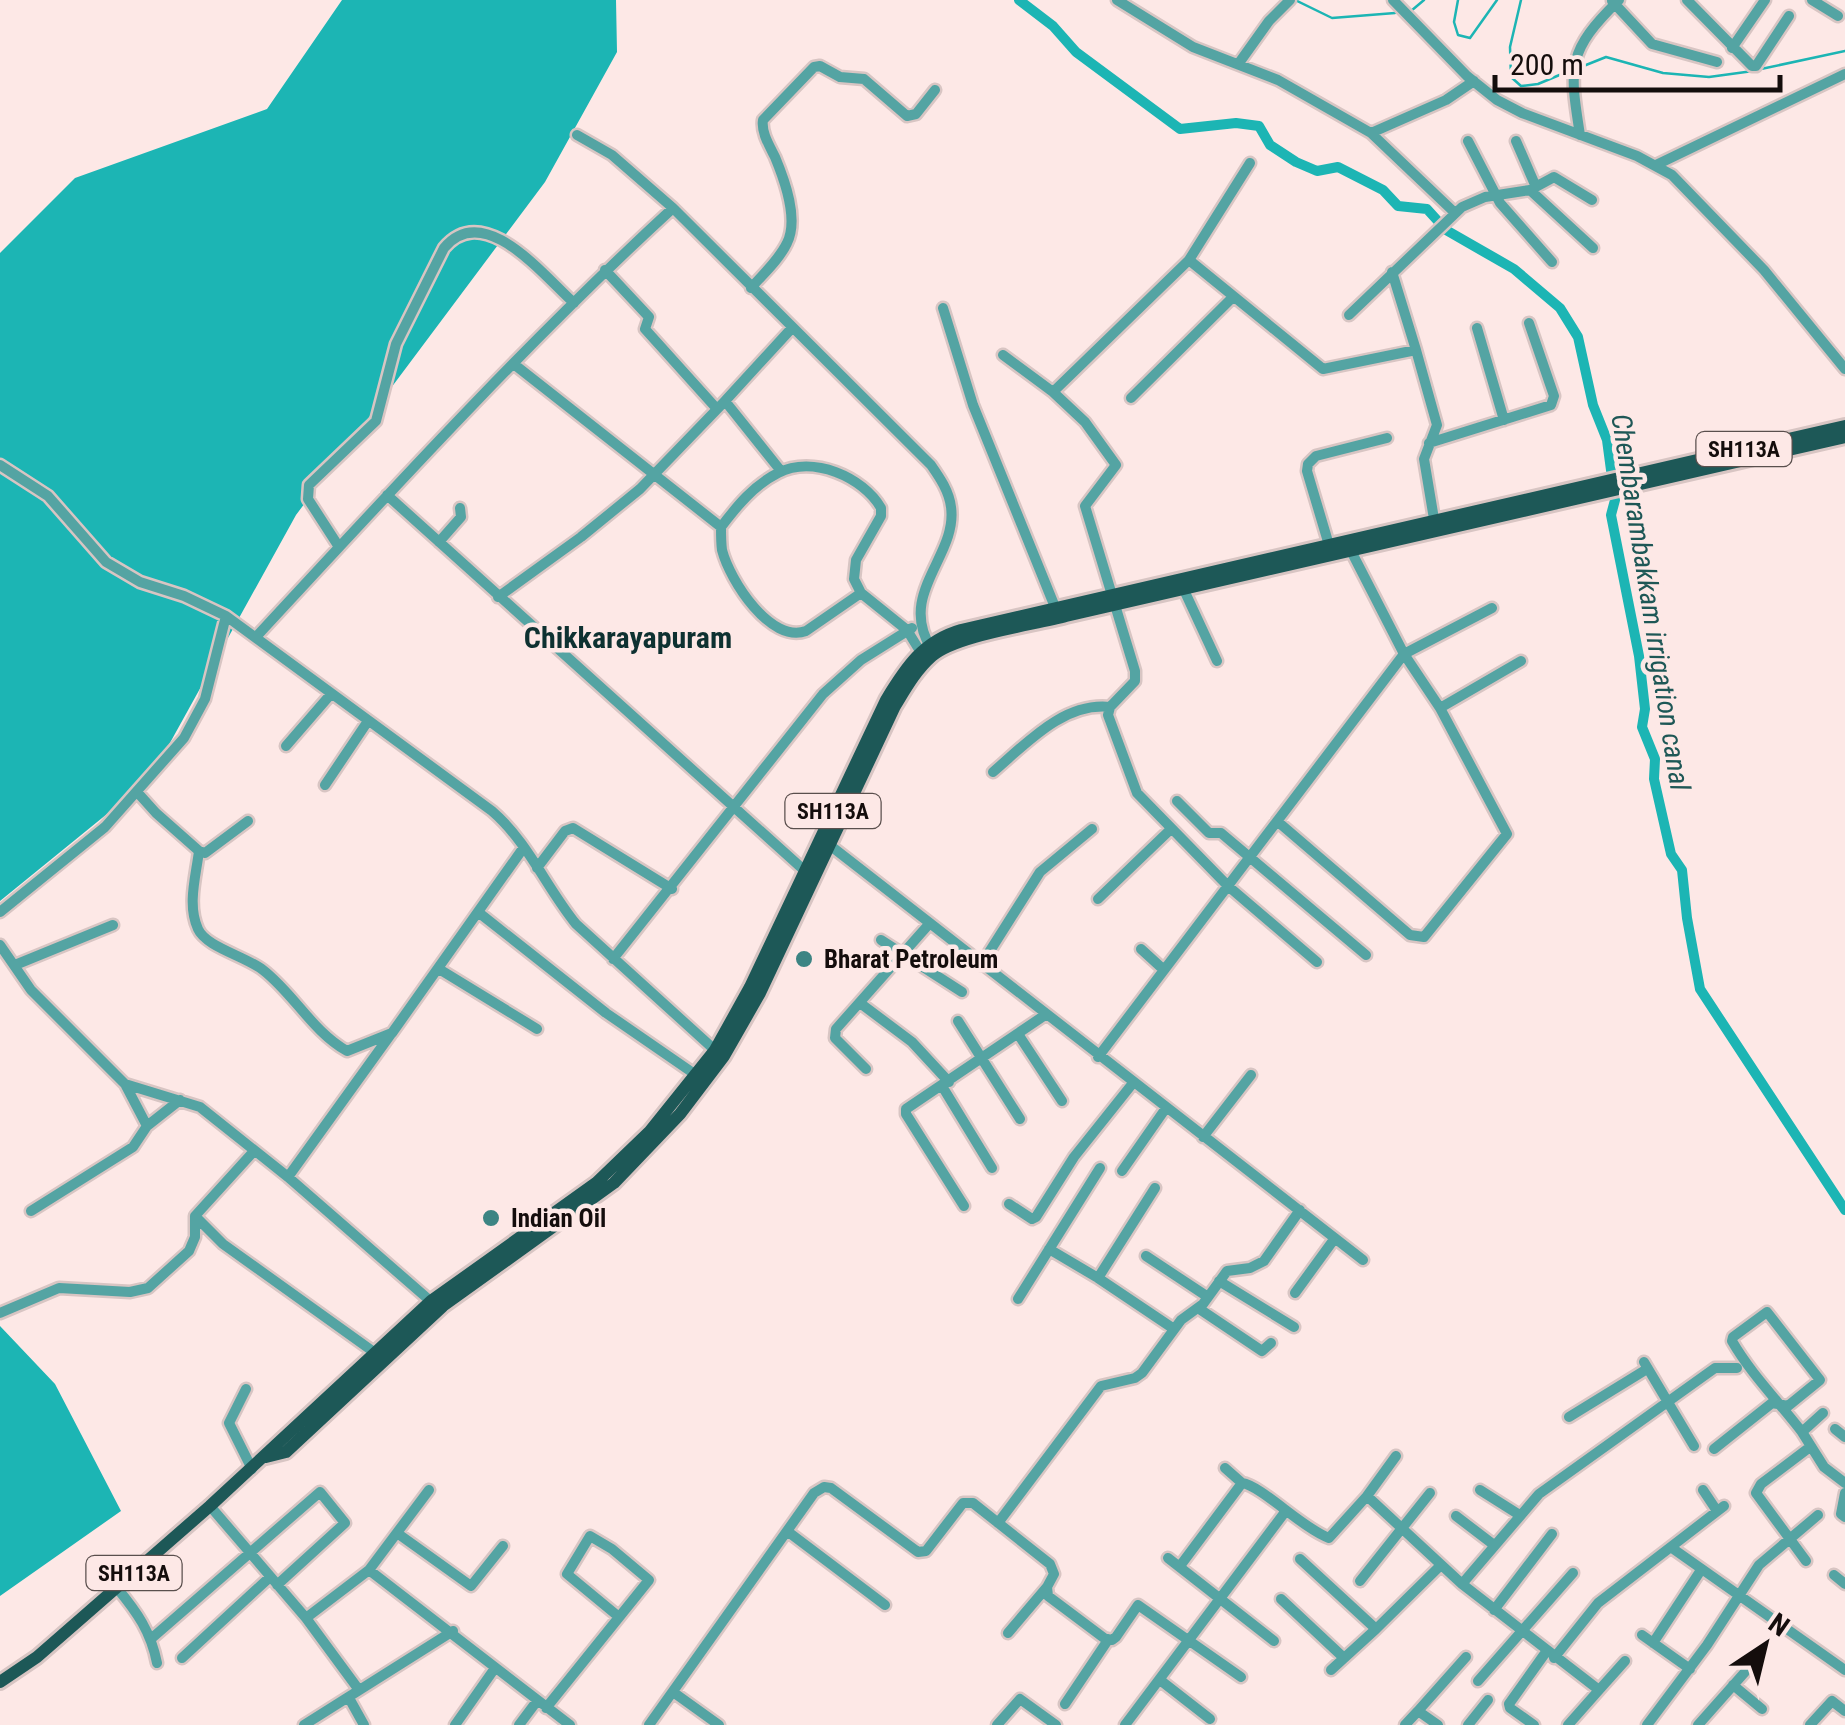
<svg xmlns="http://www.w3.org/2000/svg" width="1845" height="1725" viewBox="0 0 1845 1725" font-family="'Roboto Condensed',sans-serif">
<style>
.water{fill:#1cb5b4}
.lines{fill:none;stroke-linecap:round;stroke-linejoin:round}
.stream{stroke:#1cb5b4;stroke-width:2.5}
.canal{stroke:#1cb5b4;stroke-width:10}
.minor-casing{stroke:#d8c5c3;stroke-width:15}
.major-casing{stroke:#d8c5c3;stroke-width:18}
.minor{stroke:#54a4a3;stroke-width:10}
.major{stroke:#1d5857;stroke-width:12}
.poi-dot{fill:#3c8483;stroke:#fde8e6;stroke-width:4}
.labels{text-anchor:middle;stroke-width:9;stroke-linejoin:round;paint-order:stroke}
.shield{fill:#fde8e6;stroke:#5a4f4d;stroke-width:2.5}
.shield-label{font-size:22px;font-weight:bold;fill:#140d0c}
.poi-label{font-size:25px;font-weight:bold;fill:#140d0c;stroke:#fde8e6;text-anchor:start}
.water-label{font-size:28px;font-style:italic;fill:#1e5756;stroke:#fde8e6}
.quarter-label{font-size:30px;font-weight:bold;fill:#0e3131;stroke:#fde8e6}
</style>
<rect width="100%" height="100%" fill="#fde8e6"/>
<path class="water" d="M 342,0 L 616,0 L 617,52 L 545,182 L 296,515 L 150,779 L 0,901 L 0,253 L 75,178 L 267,109 Z
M 0,1326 L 55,1384 L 121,1511 L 0,1596 Z"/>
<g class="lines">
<path class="stream" d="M 1295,0 L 1332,18 L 1395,13
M 1458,0 L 1454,22 L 1458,35 L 1470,38 L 1497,0
M 1521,0 L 1510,47 L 1511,77 L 1521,86 L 1538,84 L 1569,71
M 1411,11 L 1424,0
M 1581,67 L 1606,57 L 1663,73 L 1709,77 L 1753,71
M 1761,69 L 1845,51"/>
<path class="canal" d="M 1019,0 L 1053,26 L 1076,52 L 1180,129 L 1236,123 L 1259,126 L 1270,145 L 1296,162 L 1317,171 L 1338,167 L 1383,190 L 1398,206 L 1427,209 L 1446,230 L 1514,269 L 1560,308 L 1578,337 L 1593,405 L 1607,440 L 1615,500 L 1611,515 L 1639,656 L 1645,709 L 1642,727 L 1655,759 L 1654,779 L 1671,854 L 1682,870 L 1687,918 L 1700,989 L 1845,1210"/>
<defs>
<path id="minor" d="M 1117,0 L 1193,47 L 1278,80 L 1371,133 L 1454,212
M 1393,0 L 1467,76 L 1497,100 L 1522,113 L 1637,156 L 1672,175 L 1764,270 L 1845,369
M 1687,0 L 1752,66 L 1756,66 L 1789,16
M 1812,0 L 1838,16
M 1612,1 L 1652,44 L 1717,62
M 1732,48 L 1765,0
M 1239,63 L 1269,21 L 1290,0
M 1371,133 L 1446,100 L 1474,81
M 577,135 L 612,155 L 673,208
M 1580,135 C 1569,66 1567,51 1619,0
M 1468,141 L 1500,203 L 1552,262
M 1516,141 L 1536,187
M 1656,165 L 1845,74
M 1530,190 L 1593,248
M 1189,260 L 1250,163
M 605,270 L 649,317 L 645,329 L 717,409
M 1392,272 L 1416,350
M 751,288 C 763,274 779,260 787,243 C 799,219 785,181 775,157 C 769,145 761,132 763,120 L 814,67 L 820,66 L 840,77 L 864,79 L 907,116 L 916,114 L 935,90
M 943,308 L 973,405 L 1057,612
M 1349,315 L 1462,207 L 1485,197 L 1530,190 L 1554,177 L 1592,200
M 1477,328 L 1504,420
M 1003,355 L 1053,392
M 515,365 L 721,527 C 737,506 754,485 778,473 C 813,455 863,477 881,508 L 881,516 L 856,560 L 854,579 L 861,593 L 907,630 L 923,656
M 1131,398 L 1232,298
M 1429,443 L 1551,405 L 1554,396 L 1529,323
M 0,465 L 48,496 L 106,562 L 140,582 L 184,596 L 226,616 L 492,811 C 528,842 546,887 576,924 L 717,1052
M 781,471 L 725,401 L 791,329
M 387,495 L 805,871
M 721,527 C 721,534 721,543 722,550 C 730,581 771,644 806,631 L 861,593
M 439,542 L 461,517 L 460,508
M 1329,545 L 1307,471 L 1308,464 L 1316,456 L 1387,438
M 339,547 L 308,499 L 309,485 L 376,421 L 396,344 L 444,248 C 484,200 543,275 574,303
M 1184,590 L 1217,661
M 498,597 L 581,537 L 640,489 L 725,401
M 256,637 C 391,491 526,343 673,208 L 931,465 C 940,478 949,491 951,507 C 958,556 897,593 931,648
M 1440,708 L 1521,661
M 286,746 L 331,694
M 993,772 C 1026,744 1063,702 1110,707
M 325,785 L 368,721
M 138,793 L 156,813 L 199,851 L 205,853 L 248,821
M 1177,801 L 1209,833 L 1221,833 L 1366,955
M 1277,821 L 1410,935 L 1424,937 L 1507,834 L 1440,708 L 1404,654 L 1492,608
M 827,843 L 1363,1260
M 199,851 C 196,876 187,905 198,929 C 206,947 245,956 263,970 C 294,994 312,1031 347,1051 L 392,1033 L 524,847
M 537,868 L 565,831 L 573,828 L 672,889
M 1098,899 L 1171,829
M 0,912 L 105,827 L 184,738 L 205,699 L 226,616
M 478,912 L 606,1013 L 696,1075
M 881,940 L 962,992
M 0,945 L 31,990 L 125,1084 L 200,1107 L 288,1177 L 435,1305
M 1141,949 L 1164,970
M 613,959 L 823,694 L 861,660 L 912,628
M 1317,962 L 1228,886 L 1137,793 L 1108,715 L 1110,707 L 1135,681 L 1135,671 L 1085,506 L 1116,465 L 1085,422 L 1053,392 L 1189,260 L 1323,369 L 1416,350 L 1437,425 L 1424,459 L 1435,525
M 15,965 L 113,925
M 981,965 L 1040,872 L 1092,829
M 439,969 L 537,1029
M 860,1003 L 912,1042 L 949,1082
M 958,1021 L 1020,1119
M 1018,1034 L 1062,1101
M 1098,1057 L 1404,654 L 1348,545
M 866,1069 L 835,1038 L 836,1029 L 930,923
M 942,1086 L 992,1168
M 147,1126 L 180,1100
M 1203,1137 L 1251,1075
M 1122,1171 L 1166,1108
M 288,1177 L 391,1034
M 1155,1188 L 1098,1278 L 1174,1329
M 1009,1204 L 1032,1219 L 1036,1217 L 1074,1157 L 1133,1083
M 964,1206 L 906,1114 L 906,1109 L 1045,1015
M 31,1211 L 133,1147 L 147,1126 L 125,1084
M 195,1216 L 223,1244 L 378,1355
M 1049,1249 L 1098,1278
M 1146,1256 L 1208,1297
M 1219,1281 L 1294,1327
M 1295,1293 L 1335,1238
M 1018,1299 L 1100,1168
M 1198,1308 L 1262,1351 L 1271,1343
M 0,1313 L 59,1288 L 130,1292 L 148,1288 L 189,1251 L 195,1237 L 195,1216 L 254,1151
M 1644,1362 L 1694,1446
M 246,1389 L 229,1423 L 252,1469
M 1823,1413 L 1802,1432 L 1824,1467 L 1845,1483
M 1569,1417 L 1647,1369
M 1835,1429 L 1845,1437
M 1714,1449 L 1772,1403 L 1788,1406 L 1820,1380 L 1767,1312 L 1733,1337 L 1732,1341 C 1751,1374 1779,1402 1802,1432
M 1225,1468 L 1242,1483
M 1480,1490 L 1518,1514
M 1703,1490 L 1717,1511
M 1845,1493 L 1841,1514 L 1845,1517
M 1367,1496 L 1396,1456
M 210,1506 L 306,1618 L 359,1690
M 1456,1516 L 1494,1545
M 998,1523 L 1101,1386 L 1135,1378 L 1142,1373 L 1181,1320 L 1203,1304 L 1227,1271 L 1250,1268 L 1264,1261 L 1300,1210
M 787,1531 L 885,1605
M 397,1533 L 471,1586 L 503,1546
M 1672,1548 L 1845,1670
M 1168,1558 L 1274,1641
M 1300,1559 L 1376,1629 L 1441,1565
M 1806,1561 L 1756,1493 L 1761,1484 L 1810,1447
M 1180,1566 L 1242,1483 C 1262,1486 1302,1528 1329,1538 L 1367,1496 L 1462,1584 L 1599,1690 L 1568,1725
M 369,1570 L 429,1490
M 1834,1575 L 1845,1584
M 1360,1581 L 1430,1493
M 1462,1584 L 1539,1494 L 1715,1368 L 1737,1368
M 117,1588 C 137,1612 151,1632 157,1663
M 1281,1599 L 1344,1658
M 1494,1610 L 1552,1534
M 306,1618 L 369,1570 L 570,1725
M 1008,1633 L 1047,1587
M 1642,1635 L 1690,1669
M 152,1638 L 320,1492 L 345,1523 L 277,1585
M 1653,1643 L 1701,1570
M 182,1658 L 270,1577
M 1554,1658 L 1598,1603 L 1724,1506
M 1331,1670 L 1376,1629
M 1160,1680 L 1210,1719
M 1478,1681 L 1573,1573
M 1733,1685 L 1762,1709
M 1599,1690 L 1625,1661
M 673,1692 L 719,1725
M 349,1698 L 364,1725
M 1065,1704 L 1108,1640
M 546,1708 L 649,1580 L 612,1549 L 590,1536 L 567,1574 L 619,1617
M 304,1725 L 453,1631
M 455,1725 L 495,1668
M 519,1725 L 537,1701
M 649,1725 L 814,1493 L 824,1487 L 831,1488 L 918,1552 L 926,1551 L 963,1503 L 973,1503 L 1050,1564 L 1054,1574 L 1047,1587 L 1048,1596 L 1104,1638 L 1112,1640 L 1116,1637 L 1138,1605 L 1241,1677
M 997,1725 L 1020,1699 L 1056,1725
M 1125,1725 L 1285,1512
M 1405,1725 L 1418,1711
M 1438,1725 L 1418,1711 L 1466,1657
M 1468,1725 L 1488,1700
M 1534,1725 L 1510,1708 L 1509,1704 L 1546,1652
M 1647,1725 L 1707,1645 L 1759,1565 L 1818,1515
M 1698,1725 L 1745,1672
M 1810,1725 L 1832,1701 L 1845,1711"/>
<path id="major" d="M 266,1457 L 286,1452 L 443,1306 L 614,1183 L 680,1114 L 724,1056 L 760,993 L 895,706 C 906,688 916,670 932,656 C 956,635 1033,625 1066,616 L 1845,437
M 0,1682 L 37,1657 L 210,1506 L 431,1301 L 596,1183 L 650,1131 L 715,1050 L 750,987 L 886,700 C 906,667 923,641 961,630 L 1845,426"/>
</defs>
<use href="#minor" class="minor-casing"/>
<use href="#major" class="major-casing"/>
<use href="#minor" class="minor"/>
<use href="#major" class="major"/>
</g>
<g class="poi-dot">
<circle cx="804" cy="959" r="10"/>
<circle cx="491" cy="1218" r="10"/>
</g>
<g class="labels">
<g class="shield">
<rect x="1696.5" y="432" width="95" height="34" rx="8"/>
<rect x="785.5" y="794" width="95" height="34" rx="8"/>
<rect x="86.5" y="1556" width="95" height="34" rx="8"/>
</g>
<g class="shield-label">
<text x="1744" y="457">SH113A</text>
<text x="833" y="819">SH113A</text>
<text x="134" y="1581">SH113A</text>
</g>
<g class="poi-label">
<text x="824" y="968">Bharat Petroleum</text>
<text x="511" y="1227">Indian Oil</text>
</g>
<g class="water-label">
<text transform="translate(1651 602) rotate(81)" y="10">Chembarambakkam irrigation canal</text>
</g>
<g class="quarter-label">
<text x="628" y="648">Chikkarayapuram</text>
</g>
</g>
<g transform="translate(1765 1645) rotate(35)" stroke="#fde8e6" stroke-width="8" paint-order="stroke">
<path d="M0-8L18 38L0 25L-18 38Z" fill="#140d0c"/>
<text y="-15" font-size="28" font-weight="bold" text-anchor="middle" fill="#140d0c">N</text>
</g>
<path d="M1495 75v15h285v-15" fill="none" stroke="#140d0c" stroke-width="5"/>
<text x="1510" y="75" font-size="30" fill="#140d0c" stroke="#fde8e6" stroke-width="8" paint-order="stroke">200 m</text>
</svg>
